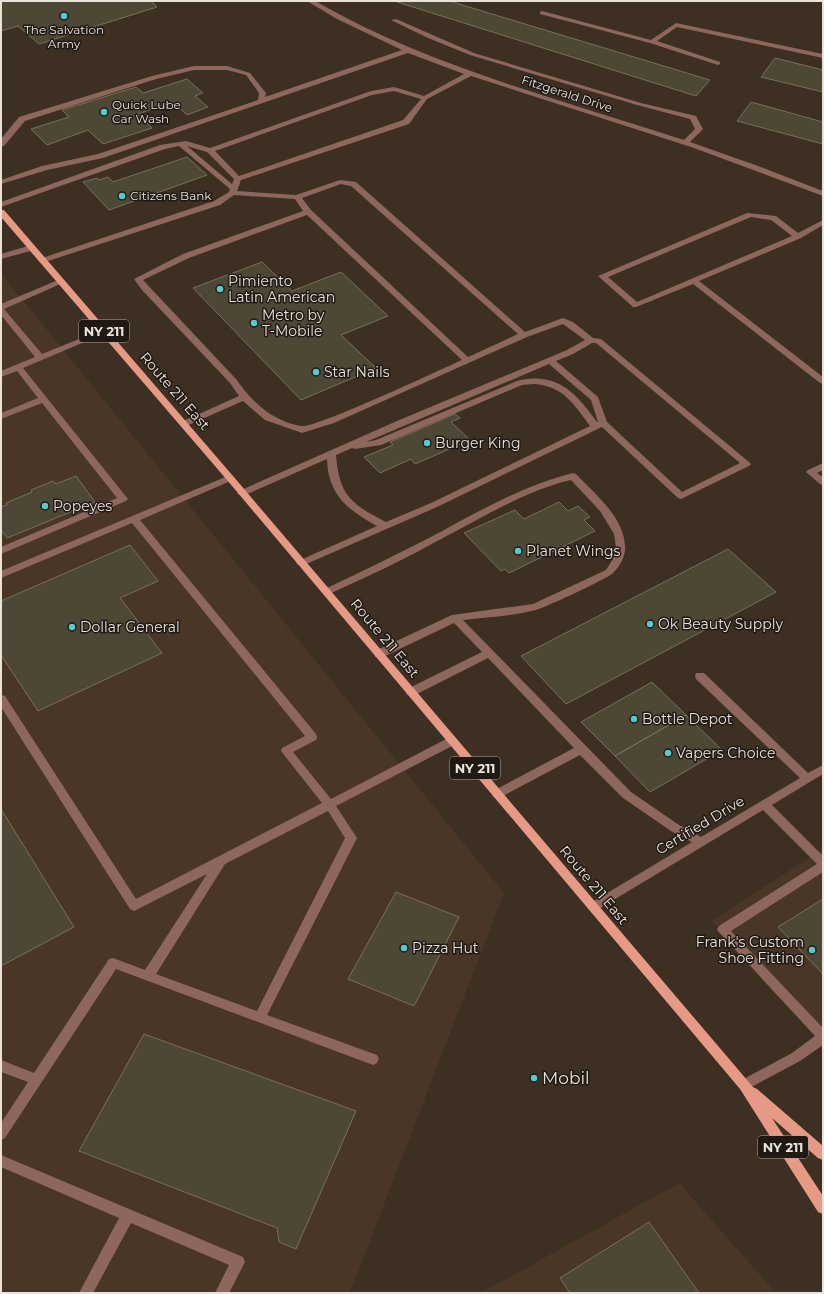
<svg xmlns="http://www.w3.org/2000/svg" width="824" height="1294" viewBox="0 0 824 1294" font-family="Montserrat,sans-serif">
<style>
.built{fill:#4a3626}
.building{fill:#4e4735;stroke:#77705d}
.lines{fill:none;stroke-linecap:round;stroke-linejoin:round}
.minor{fill:#8d665d;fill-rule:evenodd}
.major{fill:#e69985;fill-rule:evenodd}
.poi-dot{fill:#52ccd1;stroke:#1f1813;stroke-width:1.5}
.labels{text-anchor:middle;stroke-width:3;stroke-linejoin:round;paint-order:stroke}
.far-poi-label{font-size:12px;fill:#ebe2da;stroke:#1f1813;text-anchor:start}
.far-street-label{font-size:12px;fill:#ebe2da;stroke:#1f1813}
.shield{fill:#1f1813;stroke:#aea59e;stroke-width:1}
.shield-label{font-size:13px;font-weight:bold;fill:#ebe2da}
.poi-label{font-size:14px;fill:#ebe2da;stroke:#1f1813;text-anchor:start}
.street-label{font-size:14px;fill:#ebe2da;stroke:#1f1813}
.near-poi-label{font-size:17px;fill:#ebe2da;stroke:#1f1813;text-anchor:start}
</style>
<rect width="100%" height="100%" fill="#3d2f22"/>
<path class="built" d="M 1,273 L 504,893 L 350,1293 L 1,1293 Z
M 823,849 L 823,1039 L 712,921 Z
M 679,1183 L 776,1293 L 481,1293 Z"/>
<path class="building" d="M 5,1 L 151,1 L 157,7 L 39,44 L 18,26 L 1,31 L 1,2 Z
M 399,1 L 449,1 L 710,80 L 696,96 L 397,2 Z
M 775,58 L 823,70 L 823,92 L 761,77 Z
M 187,79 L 203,93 L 195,96 L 208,107 L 187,115 L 173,102 L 138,114 L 152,128 L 103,144 L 88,130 L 47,145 L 31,129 L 69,117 L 62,110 L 136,87 L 143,93 Z
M 751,102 L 823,122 L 823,144 L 737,121 Z
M 187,157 L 207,175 L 109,210 L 83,182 L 97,178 L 99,180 L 108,177 L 113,182 Z
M 262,262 L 292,291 L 341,272 L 388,316 L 341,335 L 376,368 L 301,400 L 193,288 Z
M 455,414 L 460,418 L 451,422 L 470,440 L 415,464 L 411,459 L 380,473 L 364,457 L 393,445 L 390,442 Z
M 76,476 L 95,502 L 7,538 L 1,530 L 1,507 L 7,505 L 6,503 L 32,492 L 31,490 L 53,481 L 56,484 Z
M 559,502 L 568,511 L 578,506 L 590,517 L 584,520 L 595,531 L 509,573 L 505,569 L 501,571 L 464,533 L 515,510 L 524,519 Z
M 130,545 L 158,581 L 120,598 L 162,653 L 38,711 L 1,655 L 1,601 Z
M 728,549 L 776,592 L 566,704 L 521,656 Z
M 652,682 L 686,715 L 615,756 L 581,722 Z
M 686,715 L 722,750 L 650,792 L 615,756 Z
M 1,809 L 74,927 L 1,966 Z
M 396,892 L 459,917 L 414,1006 L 348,979 Z
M 823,899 L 823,974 L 778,927 Z
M 144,1034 L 356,1111 L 296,1249 L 279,1242 L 277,1228 L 79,1151 Z
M 649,1222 L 699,1293 L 570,1293 L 560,1278 Z"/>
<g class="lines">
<path class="minor" d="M 307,1 L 315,1 C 430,67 559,99 684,140 L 695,129 L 690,119 L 637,105 L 470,55 L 428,38 L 391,20 L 396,19 L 474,53 L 641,103 L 696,116 L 703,129 L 690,142 L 761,167 L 823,191 L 823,196 L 691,147 L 471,76 L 427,99 L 409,124 L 241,180 L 237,191 L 296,195 L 340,180 L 356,182 L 525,332 L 563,318 L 573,322 L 593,338 L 601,339 L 749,462 L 751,464 L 749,466 L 681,499 L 678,498 L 602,427 L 437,507 L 304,565 L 298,565 L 296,563 L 298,561 L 377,526 C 348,510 328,495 327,459 L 245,495 L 239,495 L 237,493 L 239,491 L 397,421 L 567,350 L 585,340 L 563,324 L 527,337 L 334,423 L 302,433 L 265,420 L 243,401 L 184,427 L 181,426 L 180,424 L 181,422 L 239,396 L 230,383 L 142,290 L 134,279 L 183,254 L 303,211 L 295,199 L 234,195 L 220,205 L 42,263 L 38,261 L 39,259 L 214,201 L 229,192 L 230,189 L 179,146 L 165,149 L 1,207 L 1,202 L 160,145 L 186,141 L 210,148 L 371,91 L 394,87 L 424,96 L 464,74 L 408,53 L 103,158 L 47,170 L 1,184 L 1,180 L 42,166 L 98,154 L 258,100 L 259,93 L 246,75 L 227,70 L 194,70 L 156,79 L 25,121 L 4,146 L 1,146 L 1,139 L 19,117 L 152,76 L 194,66 L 227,66 L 250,73 L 266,93 L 265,97 L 402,50 L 337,19 ZM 394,91 L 421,99 L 403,120 L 239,176 L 215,151 L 372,95 ZM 187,146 L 207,152 L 234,179 L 232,184 ZM 341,184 L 351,186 L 518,334 L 468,357 L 311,210 L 302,198 ZM 307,215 L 462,360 C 439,370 315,429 301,426 C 272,421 252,402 236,379 L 143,280 L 189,258 ZM 592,343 L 596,343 L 740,463 L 682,492 L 607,422 L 598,397 L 556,361 L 573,354 ZM 549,364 L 591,400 L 598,422 L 597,422 C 576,393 557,371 517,381 L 376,440 L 366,442 ZM 534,384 C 563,386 574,404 590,426 L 431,503 L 386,522 C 351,504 339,495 336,455 L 352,448 L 355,449 L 381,445 L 522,385 Z
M 542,11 L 651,40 L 676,23 L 823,54 L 823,58 L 677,27 L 657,41 L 720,62 L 720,64 L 718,65 L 650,43 L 540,14 L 540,12 Z
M 747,213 L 776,216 L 798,233 L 823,220 L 823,225 L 801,238 L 699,281 L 823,377 L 823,384 L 820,383 L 693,284 L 636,307 L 633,307 L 598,276 ZM 751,217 L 771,220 L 792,236 L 637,302 L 608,277 Z
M 28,246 L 31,246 L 35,248 L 34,250 L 1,259 L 1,254 Z
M 58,280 L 61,280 L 65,282 L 4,309 L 42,354 L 101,330 L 107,330 L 108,332 L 23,368 L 128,499 L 126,501 L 1,554 L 1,547 L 117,498 L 42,403 L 1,419 L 1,413 L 38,398 L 17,371 L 1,377 L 1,371 L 35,357 L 1,315 L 1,304 Z
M 823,463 L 823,470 L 817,473 L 823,477 L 823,485 L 820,484 L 806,472 L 808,470 Z
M 573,473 L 576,474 C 594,493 624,517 625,546 C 626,556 620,566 613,573 C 609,578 544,608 536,610 C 513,616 487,617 463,620 L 631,792 L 679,825 L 701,837 L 800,778 L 696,679 L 695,676 L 696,673 L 704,673 L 808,773 L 823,765 L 823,774 L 772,805 L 823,856 L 823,872 L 731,931 L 823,1028 L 823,1045 L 800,1061 L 744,1091 L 740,1089 L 738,1085 L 740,1081 L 792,1053 L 815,1036 L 717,930 L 719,926 L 817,864 L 763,810 L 597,910 L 593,912 L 589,910 L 587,907 L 589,904 L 692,842 L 671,831 L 623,798 L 580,755 L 501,797 L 497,798 L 493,797 L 492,794 L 493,791 L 574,748 L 488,658 L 415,695 L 407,695 L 406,692 L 407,689 L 482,652 L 454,623 L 383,657 L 375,657 L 374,654 L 375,651 L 452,615 L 533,604 L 606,570 L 613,559 L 616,547 L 614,534 L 600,511 L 571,480 C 524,491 484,517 441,539 C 405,559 367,577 329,594 L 326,595 L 321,592 L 323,590 C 358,573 394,556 429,538 C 476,513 521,486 573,473 Z
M 230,475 L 233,476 L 235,478 L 233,480 L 140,520 L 316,734 L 317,737 L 316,740 L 293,752 L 331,799 L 448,738 L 452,737 L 456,738 L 457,741 L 456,744 L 336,806 L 357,838 L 267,1015 L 377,1055 L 379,1059 L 377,1063 L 373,1065 L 116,969 L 5,1138 L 1,1140 L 1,1123 L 28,1082 L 1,1072 L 1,1060 L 34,1073 L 109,959 L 113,958 L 145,970 L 207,874 L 138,909 L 134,911 L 130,909 L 1,707 L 1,695 L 5,696 L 136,899 L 322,803 L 281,751 L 282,748 L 305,736 L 132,523 L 1,578 L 1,571 ZM 328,811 L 345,838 L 257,1011 L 156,974 L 225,864 Z
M 1,1155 L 243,1257 L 245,1262 L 229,1293 L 215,1293 L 229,1265 L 131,1223 L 93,1293 L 79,1293 L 119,1218 L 1,1167 Z"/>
<path class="major" d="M 1,210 L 4,210 L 233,476 L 753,1087 L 757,1089 L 823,1146 L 823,1160 L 818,1158 L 772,1118 L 823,1196 L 823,1214 L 818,1212 L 740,1089 L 227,480 L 1,217 Z"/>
</g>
<g class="poi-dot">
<circle cx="64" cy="16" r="4"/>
<circle cx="104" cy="112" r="4"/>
<circle cx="122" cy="196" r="4"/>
<circle cx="220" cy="289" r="4"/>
<circle cx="254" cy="323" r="4"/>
<circle cx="316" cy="372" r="4"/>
<circle cx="427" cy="443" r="4"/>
<circle cx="45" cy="506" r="4"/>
<circle cx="518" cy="551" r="4"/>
<circle cx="650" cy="624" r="4"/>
<circle cx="72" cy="627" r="4"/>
<circle cx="634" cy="719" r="4"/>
<circle cx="668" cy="753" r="4"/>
<circle cx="404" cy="948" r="4"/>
<circle cx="812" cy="950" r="4"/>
<circle cx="534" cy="1078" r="4"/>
</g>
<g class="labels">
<g class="far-poi-label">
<text x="64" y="34" text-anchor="middle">The Salvation<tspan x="64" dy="14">Army</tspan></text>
<text x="112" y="109">Quick Lube<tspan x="112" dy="14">Car Wash</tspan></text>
<text x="130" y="200">Citizens Bank</text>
</g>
<g class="far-street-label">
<text transform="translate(567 94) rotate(18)" y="4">Fitzgerald Drive</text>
</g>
<g class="shield">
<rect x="79" y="320" width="50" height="22" rx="3"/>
<rect x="450" y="757" width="50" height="22" rx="3"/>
<rect x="758" y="1136" width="50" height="22" rx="3"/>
</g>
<g class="shield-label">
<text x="104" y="336">NY 211</text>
<text x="475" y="773">NY 211</text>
<text x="783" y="1152">NY 211</text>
</g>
<g class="poi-label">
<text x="228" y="286">Pimiento<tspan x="228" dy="16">Latin American</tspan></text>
<text x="262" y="320">Metro by<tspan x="262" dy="16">T-Mobile</tspan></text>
<text x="324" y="377">Star Nails</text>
<text x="435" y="448">Burger King</text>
<text x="53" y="511">Popeyes</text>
<text x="526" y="556">Planet Wings</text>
<text x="658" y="629">Ok Beauty Supply</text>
<text x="80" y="632">Dollar General</text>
<text x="642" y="724">Bottle Depot</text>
<text x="676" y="758">Vapers Choice</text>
<text x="804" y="947" text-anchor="end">Frank's Custom<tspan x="804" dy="16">Shoe Fitting</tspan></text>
<text x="412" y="953">Pizza Hut</text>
</g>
<g class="street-label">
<text transform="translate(175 391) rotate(49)" y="5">Route 211 East</text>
<text transform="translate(385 638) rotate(50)" y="5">Route 211 East</text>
<text transform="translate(700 825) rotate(-31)" y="5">Certified Drive</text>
<text transform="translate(594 885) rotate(50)" y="5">Route 211 East</text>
</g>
<g class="near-poi-label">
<text x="542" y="1084">Mobil</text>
</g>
</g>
<rect width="824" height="1294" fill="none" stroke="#ebe2da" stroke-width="4"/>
</svg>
